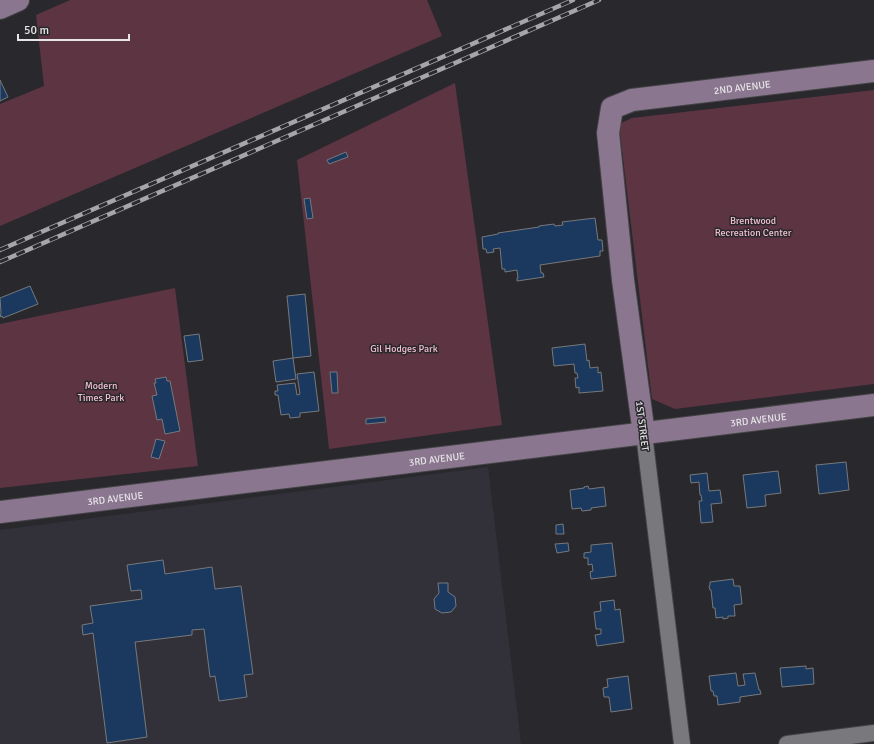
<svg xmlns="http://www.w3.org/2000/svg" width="874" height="744" viewBox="0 0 874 744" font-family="Signika,sans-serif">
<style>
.built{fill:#32313a}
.green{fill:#5d3441}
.building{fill:#1b395f;stroke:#76797d}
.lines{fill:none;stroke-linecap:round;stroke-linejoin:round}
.street-casing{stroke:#444447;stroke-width:18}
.secondary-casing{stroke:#444447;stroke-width:24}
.street{stroke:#79787d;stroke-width:16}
.secondary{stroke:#8b768f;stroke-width:22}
.rail-casing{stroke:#a6a6a8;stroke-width:4.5}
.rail{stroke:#29282c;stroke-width:3;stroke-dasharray:9;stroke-linecap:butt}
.labels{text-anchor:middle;stroke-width:3;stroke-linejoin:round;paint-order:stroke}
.street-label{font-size:10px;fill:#e6e6e8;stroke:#29282c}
.park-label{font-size:10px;fill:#f4bfcf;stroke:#29282c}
</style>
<rect width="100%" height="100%" fill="#29282c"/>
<path class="built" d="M 488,467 L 521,744 L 0,744 L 0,530 Z"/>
<path class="green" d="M 70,0 L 427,0 L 442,36 L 0,226 L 0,104 L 44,86 L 36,15 Z
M 455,83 L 502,425 L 329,449 L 297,160 Z
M 874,90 L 874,384 L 675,409 L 652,399 L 620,133 L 621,123 L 632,118 Z
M 175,288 L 198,466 L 0,488 L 0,324 Z"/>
<path class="building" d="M 0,80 L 8,97 L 0,101 Z
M 346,152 L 348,157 L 329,164 L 327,160 Z
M 310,198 L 313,218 L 307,219 L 304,199 Z
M 595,218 L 598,240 L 602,240 L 603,251 L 600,251 L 600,256 L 540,265 L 541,273 L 543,273 L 544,277 L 517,281 L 517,278 L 518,278 L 517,270 L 505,272 L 505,269 L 502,269 L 500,248 L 493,249 L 494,252 L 487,253 L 486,249 L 483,249 L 482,237 L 498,234 L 498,233 L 539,227 L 539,226 L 554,224 L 555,226 L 563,225 L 562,222 Z
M 30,286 L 38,304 L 3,318 L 2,316 L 0,317 L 1,313 L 0,298 Z
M 305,294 L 311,356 L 293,358 L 287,296 Z
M 199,334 L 203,360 L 188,362 L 184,336 Z
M 585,344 L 587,361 L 589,360 L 590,368 L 598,367 L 598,373 L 601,372 L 603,391 L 579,393 L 579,387 L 576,388 L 575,378 L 578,378 L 577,373 L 575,373 L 574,364 L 554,366 L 552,348 Z
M 293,358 L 296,379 L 276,382 L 273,361 Z
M 314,372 L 319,411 L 300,413 L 300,417 L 290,418 L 289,414 L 281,415 L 278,395 L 275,395 L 275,391 L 278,391 L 277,385 L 295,383 L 297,395 L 300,394 L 297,374 Z
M 330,372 L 337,372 L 338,393 L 332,393 Z
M 166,377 L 167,381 L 170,381 L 180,431 L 165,434 L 162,419 L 157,420 L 152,396 L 157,395 L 154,383 L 156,383 L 155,379 Z
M 385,417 L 386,422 L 366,424 L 366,419 Z
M 156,439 L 165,441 L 159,459 L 151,457 Z
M 846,462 L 849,490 L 819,494 L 816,465 Z
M 778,471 L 781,493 L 765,495 L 766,506 L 747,508 L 743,475 Z
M 707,473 L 709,491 L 720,490 L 722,503 L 711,504 L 713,522 L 701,523 L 699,501 L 702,501 L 701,495 L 700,495 L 699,482 L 691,483 L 690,475 Z
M 588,486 L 589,489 L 604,487 L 606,506 L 591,508 L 591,510 L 582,511 L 581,508 L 572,509 L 570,490 L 584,488 L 584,487 Z
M 563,524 L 564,534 L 556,534 L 556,525 Z
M 568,543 L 569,551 L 557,553 L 555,544 Z
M 612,543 L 616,576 L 591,579 L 590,572 L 593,571 L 592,564 L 588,565 L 588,558 L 584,558 L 584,553 L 591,552 L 591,545 Z
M 163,560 L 165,574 L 212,567 L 215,589 L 241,586 L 253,674 L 244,675 L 247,697 L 219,701 L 215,676 L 210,677 L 204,629 L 192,630 L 192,635 L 135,642 L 147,737 L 107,743 L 93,633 L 83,635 L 82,625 L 93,623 L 90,606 L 142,599 L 141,590 L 131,591 L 127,565 Z
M 733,579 L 734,586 L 740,586 L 742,604 L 734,605 L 735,616 L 728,616 L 728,618 L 723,619 L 723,617 L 716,618 L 715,608 L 713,608 L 711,590 L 710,590 L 709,586 L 710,585 L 710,582 Z
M 438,583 L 448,583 L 448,592 L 455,597 L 456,606 L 451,612 L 442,613 L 435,609 L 434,599 L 439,593 Z
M 614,600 L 615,610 L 620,609 L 624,642 L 597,646 L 595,635 L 601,634 L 601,629 L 596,629 L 594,612 L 601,611 L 600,602 Z
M 806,666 L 806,669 L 813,668 L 814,684 L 782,687 L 780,668 Z
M 736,673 L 738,686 L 745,685 L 743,674 L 755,673 L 759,690 L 760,690 L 761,694 L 740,697 L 740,702 L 718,705 L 717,696 L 714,696 L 713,691 L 711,691 L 709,676 Z
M 628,676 L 632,709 L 611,712 L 609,697 L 604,697 L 603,688 L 608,687 L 607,679 Z"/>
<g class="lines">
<defs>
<path id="street" d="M 644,434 L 682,744
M 787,744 L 874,733"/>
<g id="secondary">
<path d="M 0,8 L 18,0"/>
<path id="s1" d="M 644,434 L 623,280 L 608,133 L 612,108 L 632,100 L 874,71"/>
<path id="s2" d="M 0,512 L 874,405"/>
</g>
</defs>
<use href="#street" class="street-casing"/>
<use href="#secondary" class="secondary-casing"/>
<use href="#street" class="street"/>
<use href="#secondary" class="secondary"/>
<defs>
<path id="rail" d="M 0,250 L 573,0
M 0,262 L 599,0"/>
</defs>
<use href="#rail" class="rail-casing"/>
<use href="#rail" class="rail"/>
</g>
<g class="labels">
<g class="street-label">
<text dy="4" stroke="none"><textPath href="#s1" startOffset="461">2ND AVENUE</textPath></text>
<text dy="4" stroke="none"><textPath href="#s2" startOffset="764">3RD AVENUE</textPath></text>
<text transform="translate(643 426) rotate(83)" y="4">1ST STREET</text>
<text dy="4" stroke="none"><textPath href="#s2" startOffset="440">3RD AVENUE</textPath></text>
<text dy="4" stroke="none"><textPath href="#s2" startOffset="116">3RD AVENUE</textPath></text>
</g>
<g class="park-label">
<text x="753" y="224">Brentwood<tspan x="753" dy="12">Recreation Center</tspan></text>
<text x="404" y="352">Gil Hodges Park</text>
<text x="101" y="389">Modern<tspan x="101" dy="12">Times Park</tspan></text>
</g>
</g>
<path d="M18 34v6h111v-6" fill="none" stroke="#e6e6e8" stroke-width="2"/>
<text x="24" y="34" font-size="12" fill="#e6e6e8" stroke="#29282c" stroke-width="3" paint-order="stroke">50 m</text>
</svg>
